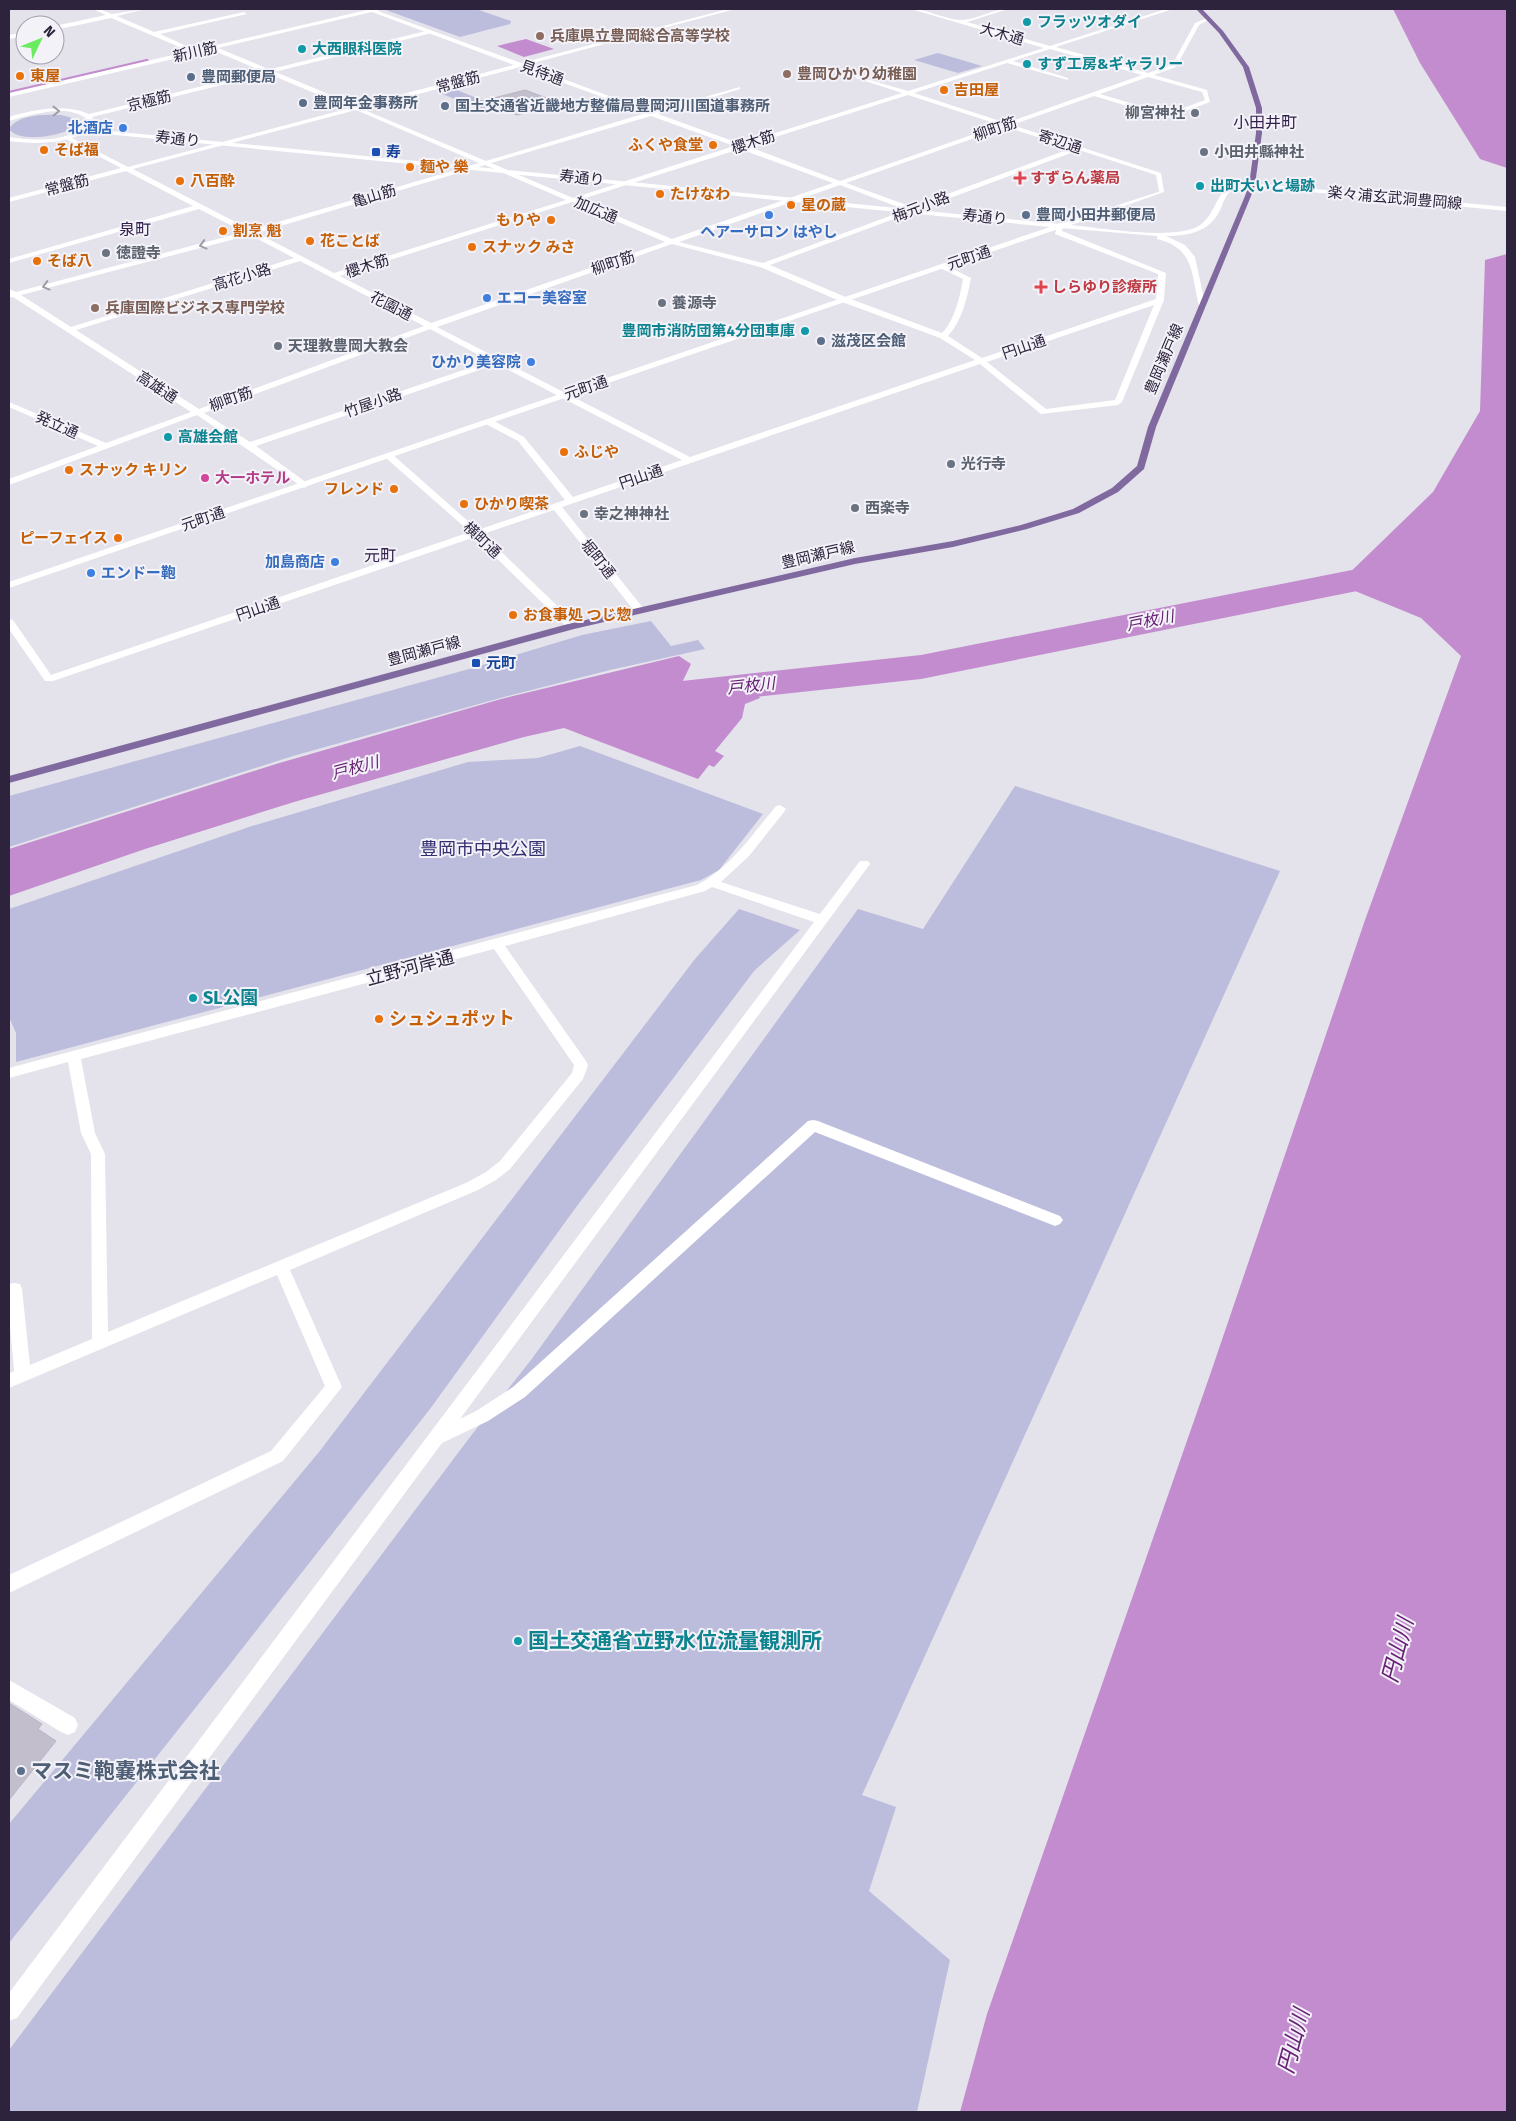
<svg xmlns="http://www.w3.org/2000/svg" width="1516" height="2121" viewBox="0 0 1516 2121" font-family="'Fira Sans','Noto Sans JP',sans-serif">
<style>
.green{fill:#bcbddc}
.water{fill:#c38cce}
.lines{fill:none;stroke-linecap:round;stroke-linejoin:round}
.stream{stroke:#c38cce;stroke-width:4}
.river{fill:#c38cce;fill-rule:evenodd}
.building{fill:#c2becc;stroke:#b9b5c5}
.minor{fill:#fff;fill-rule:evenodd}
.tertiary{fill:#fff;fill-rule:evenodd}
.secondary{fill:#fff;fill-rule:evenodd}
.primary{fill:#80699f;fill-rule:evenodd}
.oneway{stroke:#a09ca7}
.culture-dot{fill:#0f9aa8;stroke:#f3f2f8;stroke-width:2}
.education-dot{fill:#8d6e63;stroke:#f3f2f8;stroke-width:2}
.food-dot{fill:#e8710a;stroke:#f3f2f8;stroke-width:2}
.service-dot{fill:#5c6f8a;stroke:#f3f2f8;stroke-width:2}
.worship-dot{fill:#6b7280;stroke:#f3f2f8;stroke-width:2}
.shop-dot{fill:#3f7fe0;stroke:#f3f2f8;stroke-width:2}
.transit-dot{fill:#1a4fb4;stroke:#f3f2f8;stroke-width:2}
.health-dot{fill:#e0444e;stroke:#f3f2f8;stroke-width:2}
.hotel-dot{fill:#d1479c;stroke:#f3f2f8;stroke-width:2}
.labels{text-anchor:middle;stroke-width:4;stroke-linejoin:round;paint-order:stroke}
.far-culture-label{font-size:15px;font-weight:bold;fill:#0d838f;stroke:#f3f2f8;text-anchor:start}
.far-street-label{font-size:15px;fill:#2d233c;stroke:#f3f2f8}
.far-education-label{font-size:15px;font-weight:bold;fill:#785e54;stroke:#f3f2f8;text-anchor:start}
.far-food-label{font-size:15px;font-weight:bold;fill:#c56008;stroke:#f3f2f8;text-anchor:start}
.far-service-label{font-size:15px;font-weight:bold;fill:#4e5e75;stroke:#f3f2f8;text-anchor:start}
.far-worship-label{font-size:15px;font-weight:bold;fill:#5b616d;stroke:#f3f2f8;text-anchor:start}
.far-shop-label{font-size:15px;font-weight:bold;fill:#366cbe;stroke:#f3f2f8;text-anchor:end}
.far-transit-label{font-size:15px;font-weight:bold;fill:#164399;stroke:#f3f2f8;text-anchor:start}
.far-health-label{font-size:15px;font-weight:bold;fill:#be3a42;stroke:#f3f2f8;text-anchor:start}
.far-hotel-label{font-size:15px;font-weight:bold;fill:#b23c85;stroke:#f3f2f8;text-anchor:start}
.far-neighbourhood-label{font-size:16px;fill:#33204d;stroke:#f3f2f8}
.far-water-label{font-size:16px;font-style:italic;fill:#682075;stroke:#f3f2f8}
.park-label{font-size:18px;fill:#332f71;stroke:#f3f2f8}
.street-label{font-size:18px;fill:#2d233c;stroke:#f3f2f8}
.culture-label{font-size:18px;font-weight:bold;fill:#0d838f;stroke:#f3f2f8;text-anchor:start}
.food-label{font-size:18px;font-weight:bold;fill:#c56008;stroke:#f3f2f8;text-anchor:start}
.near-culture-label{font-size:21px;font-weight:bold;fill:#0d838f;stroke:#f3f2f8;text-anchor:start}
.near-service-label{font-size:21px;font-weight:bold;fill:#4e5e75;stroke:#f3f2f8;text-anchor:start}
.near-water-label{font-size:22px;font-style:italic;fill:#682075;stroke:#f3f2f8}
</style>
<rect width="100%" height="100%" fill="#e4e2eb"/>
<path class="green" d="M 390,9 L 476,9 L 511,21 L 510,24 L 460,37 L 386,10 Z
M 938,53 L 982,66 L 958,73 L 914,60 Z
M 452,88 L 489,103 L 503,105 L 483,110 L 437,92 Z
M 61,115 L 76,119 L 78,124 C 67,136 19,144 9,129 C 18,114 46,114 61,115 Z
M 651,621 L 671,646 L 698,640 L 705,649 L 610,670 L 504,697 L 293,756 L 9,847 L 9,796 L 469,669 L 582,635 Z
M 580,746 L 763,814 L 719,870 L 701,880 L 16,1062 L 16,1033 L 9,1017 L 9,909 L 252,826 L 468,762 L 538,758 Z
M 1015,786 L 1280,871 L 862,1795 L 896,1807 L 869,1891 L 950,1960 L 917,2112 L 9,2112 L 9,2050 L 470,1437 L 531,1360 L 858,909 L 923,929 Z
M 739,909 L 800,930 L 754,971 L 574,1210 L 430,1409 L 227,1668 L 9,1943 L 9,1824 L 319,1452 L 695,959 Z"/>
<path class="water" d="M 1393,9 L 1507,9 L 1507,168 L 1480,159 L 1420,63 Z
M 526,39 L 554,49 L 524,57 L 497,46 Z
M 1507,254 L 1507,2112 L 960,2112 L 987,2014 L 1211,1372 L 1365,920 L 1461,656 L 1421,618 L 1338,584 L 1433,492 L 1480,411 L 1485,260 Z
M 679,656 L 691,664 L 678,691 L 703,697 L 754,688 L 760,698 L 745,704 L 742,718 L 715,751 L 724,756 L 714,767 L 709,765 L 698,779 L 564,728 L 524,737 L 294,802 L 145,849 L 9,896 L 9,849 L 276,764 L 501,699 Z"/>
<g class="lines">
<path class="stream" d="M 9,93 L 147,61"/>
<path class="river" d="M 1507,537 L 1507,559 L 1372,588 L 921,679 L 682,705 L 615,717 L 600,714 L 594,705 L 600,696 L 682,681 L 921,655 L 1372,566 Z"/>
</g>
<path class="building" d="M 525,90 L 560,103 L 517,115 L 482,101 Z
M 9,1703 L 42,1724 L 38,1729 L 56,1741 L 9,1800 Z"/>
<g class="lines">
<path class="minor" d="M 93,9 L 99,9 L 112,14 L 145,9 L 117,16 L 154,32 L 244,12 L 247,14 L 160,34 L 191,48 L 189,51 L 111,18 L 55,30 L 55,26 L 106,15 Z
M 366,9 L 381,9 L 378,11 L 521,63 L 728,9 L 735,9 L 526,65 L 652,112 L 740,87 L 740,89 L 658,114 L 741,144 L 902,93 L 856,78 L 856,76 L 908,91 L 1044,48 L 911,9 C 928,9 943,19 960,20 C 974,21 992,9 1008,9 L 967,22 L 1050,46 L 1166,9 L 1173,9 L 1056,47 L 1148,73 L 1172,65 L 1195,23 L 1210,17 L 1210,19 L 1199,25 L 1176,67 L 1154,75 L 1207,90 L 1210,102 L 1167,118 L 1094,96 L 1012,125 L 1161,173 L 1164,192 L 1159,191 L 1156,175 L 1079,150 L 770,265 L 848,298 L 942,333 C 955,320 960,296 963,279 L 938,267 L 945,265 L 971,278 C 967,298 962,321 948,336 L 982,358 L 1156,299 L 1158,274 L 1055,234 L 1058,223 L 1064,223 L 1062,231 L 1166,273 L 1164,300 L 1122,402 L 1118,405 L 1041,414 L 980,364 L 562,507 L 644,609 L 644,613 L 636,613 L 554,510 L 483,534 L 576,624 L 577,626 L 576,628 L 568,628 L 475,537 L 53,681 L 45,681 L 9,629 L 9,619 L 13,620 L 51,675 L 470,532 L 386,458 L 386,454 L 392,454 L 478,530 L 565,500 L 518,441 L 486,424 L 486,420 L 492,420 L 524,437 L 573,497 L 682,460 L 497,364 L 256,446 L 307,483 L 309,485 L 304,488 L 197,415 L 9,485 L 9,479 L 98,446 L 9,407 L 9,402 L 106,443 L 191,412 L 13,297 L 9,298 L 9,289 L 16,292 L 244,232 L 199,209 L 9,263 L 9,259 L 193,206 L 126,171 L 9,202 L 9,198 L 121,168 L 64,138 L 64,136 L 68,136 L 128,167 L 350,108 L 212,50 L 9,97 L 9,93 L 367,10 ZM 372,12 L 514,65 L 357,106 L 218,48 ZM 1050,49 L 1142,75 L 1006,123 L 914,93 L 1007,63 L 1068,80 L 1068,78 L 1013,61 ZM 520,67 L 646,113 L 486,161 L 362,109 ZM 1148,77 L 1202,92 L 1205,100 L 1167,114 L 1100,94 ZM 908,95 L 1000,125 L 840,181 L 747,146 ZM 356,110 L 479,163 L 251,230 L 133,169 ZM 651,116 L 734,146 L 573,198 L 491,163 ZM 1006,127 L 1072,148 L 912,207 L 846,183 ZM 740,149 L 833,183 L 672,239 L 579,200 ZM 485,165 L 566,200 L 334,273 L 257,233 ZM 840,185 L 906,210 L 763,263 L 679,242 ZM 572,202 L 665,242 L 431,323 L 340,276 ZM 250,235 L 294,258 L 71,327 L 21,295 ZM 672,244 L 760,267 L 842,302 L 940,338 L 975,360 L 690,457 L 437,327 ZM 300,261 L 424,326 L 199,409 L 76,330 ZM 1154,305 L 1115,400 L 1046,409 L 987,362 ZM 430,329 L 490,361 L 250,442 L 204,413 Z
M 25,32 L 25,36 L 9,39 L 9,35 Z
M 780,805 L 786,809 L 784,812 L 749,856 L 721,882 L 820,914 L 860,861 L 868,861 L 870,864 L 460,1419 L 476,1411 L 513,1387 L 808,1121 L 813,1120 L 818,1121 L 1060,1216 L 1063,1220 L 1060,1224 L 1055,1226 L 1050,1224 L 815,1132 L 525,1397 L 488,1421 L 442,1443 L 17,2018 L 9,2021 L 9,1993 L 814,922 L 712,887 L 705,891 L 505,946 L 586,1061 L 588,1065 L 583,1079 L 510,1169 L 496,1180 L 478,1190 L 290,1270 L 342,1387 L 283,1461 L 9,1593 L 9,1575 L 271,1451 L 325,1386 L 277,1275 L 9,1388 L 9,1374 L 14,1371 L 9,1314 L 9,1284 L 14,1283 L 20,1284 L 22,1289 L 30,1365 L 92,1339 L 91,1154 L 81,1133 L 68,1062 L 9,1078 L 9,1068 L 697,885 C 731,867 751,836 776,806 ZM 494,949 L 574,1065 L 572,1073 L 500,1161 L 486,1172 L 468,1182 L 108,1332 L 105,1154 L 95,1133 L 81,1059 Z
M 9,1680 L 75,1718 L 78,1725 L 75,1732 L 68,1735 L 61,1732 L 9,1700 Z"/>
<path class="tertiary" d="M 430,30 L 432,33 L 92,117 L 95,121 L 90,129 L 1060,224 L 1164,190 L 1164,192 L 1071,225 C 1102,228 1170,240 1197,227 C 1218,216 1214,186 1241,183 C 1246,183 1251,182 1255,185 C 1248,190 1238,185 1230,192 C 1224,197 1223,205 1219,212 C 1209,232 1187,236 1166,236 L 1185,245 L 1195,257 L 1206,308 L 1199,306 C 1191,274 1195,248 1157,239 L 1157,236 L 1061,228 L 9,588 L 9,582 L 1050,227 L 85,132 C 64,145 32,144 9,141 L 9,137 C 32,141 73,143 89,121 C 70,102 31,115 9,121 L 9,117 L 15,115 C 39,109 65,104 89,114 Z"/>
<path class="secondary" d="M 1252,183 L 1507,207 L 1507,211 L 1250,186 L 1250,184 Z"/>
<path class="primary" d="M 1196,9 L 1202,9 L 1223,31 L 1249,67 L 1262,108 L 1262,133 L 1255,185 L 1251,196 L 1156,427 L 1144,469 L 1118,492 L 1079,513 L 1027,529 L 953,547 L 855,564 L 574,629 L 9,783 L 9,776 L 568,624 L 855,558 L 953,541 L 1021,525 L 1073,509 L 1112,488 L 1137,466 L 1148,427 L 1245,196 L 1249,185 L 1256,133 L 1256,108 L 1243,67 L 1219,33 Z"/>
</g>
<defs><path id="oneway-chevron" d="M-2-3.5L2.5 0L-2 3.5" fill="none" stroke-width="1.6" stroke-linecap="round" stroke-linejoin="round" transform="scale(1.25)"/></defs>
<g class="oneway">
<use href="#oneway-chevron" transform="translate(56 111) rotate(-1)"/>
<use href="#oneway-chevron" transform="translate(203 245) rotate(165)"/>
<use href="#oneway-chevron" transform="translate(46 286) rotate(165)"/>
</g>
<g class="culture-dot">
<circle cx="1027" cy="22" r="5"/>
<circle cx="302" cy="49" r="5"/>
<circle cx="1027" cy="64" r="5"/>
<circle cx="1200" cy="186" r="5"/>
<circle cx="805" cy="331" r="5"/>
<circle cx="168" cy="437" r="5"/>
<circle cx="193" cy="998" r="5"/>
<circle cx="518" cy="1641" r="5"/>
</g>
<g class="education-dot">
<circle cx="540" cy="36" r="5"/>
<circle cx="787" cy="74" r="5"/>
<circle cx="95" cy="308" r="5"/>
</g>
<g class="food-dot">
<circle cx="20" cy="76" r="5"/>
<circle cx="944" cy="90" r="5"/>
<circle cx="713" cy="145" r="5"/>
<circle cx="44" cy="150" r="5"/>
<circle cx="410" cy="167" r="5"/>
<circle cx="180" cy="181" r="5"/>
<circle cx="660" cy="194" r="5"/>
<circle cx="791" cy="205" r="5"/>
<circle cx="551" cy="220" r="5"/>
<circle cx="223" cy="231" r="5"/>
<circle cx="310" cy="241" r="5"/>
<circle cx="472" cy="247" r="5"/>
<circle cx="37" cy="261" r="5"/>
<circle cx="564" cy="452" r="5"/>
<circle cx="69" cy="470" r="5"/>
<circle cx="394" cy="489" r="5"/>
<circle cx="464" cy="504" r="5"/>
<circle cx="118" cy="538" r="5"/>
<circle cx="513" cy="615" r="5"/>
<circle cx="379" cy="1019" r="5"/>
</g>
<g class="service-dot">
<circle cx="191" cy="77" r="5"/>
<circle cx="303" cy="103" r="5"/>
<circle cx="445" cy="106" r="5"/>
<circle cx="1026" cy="215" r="5"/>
<circle cx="821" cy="341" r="5"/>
<circle cx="21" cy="1771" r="5"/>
</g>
<g class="worship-dot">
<circle cx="1195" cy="113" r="5"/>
<circle cx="1204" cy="152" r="5"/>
<circle cx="106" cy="253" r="5"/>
<circle cx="662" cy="303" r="5"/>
<circle cx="278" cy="346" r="5"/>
<circle cx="951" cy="464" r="5"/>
<circle cx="855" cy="508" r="5"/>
<circle cx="584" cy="514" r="5"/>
</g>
<g class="shop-dot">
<circle cx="123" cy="128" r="5"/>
<circle cx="769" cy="215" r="5"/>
<circle cx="487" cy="298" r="5"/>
<circle cx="531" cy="362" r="5"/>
<circle cx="335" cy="562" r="5"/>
<circle cx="91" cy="573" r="5"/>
</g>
<g class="transit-dot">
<rect x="371" y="147" width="10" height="10" rx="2.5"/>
<rect x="471" y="658" width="10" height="10" rx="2.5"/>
</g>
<g class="health-dot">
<path d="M1017.5 170.5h5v5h5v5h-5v5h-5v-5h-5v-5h5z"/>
<path d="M1038.5 279.5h5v5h5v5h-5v5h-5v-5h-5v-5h5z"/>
</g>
<circle class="hotel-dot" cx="205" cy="478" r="5"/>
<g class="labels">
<g class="far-culture-label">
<text x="1037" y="27">フラッツオダイ</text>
<text x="312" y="54">大西眼科医院</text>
<text x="1037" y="69">すず工房&amp;ギャラリー</text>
<text x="1210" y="191">出町大いと場跡</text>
<text x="795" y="336" text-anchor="end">豊岡市消防団第4分団車庫</text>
<text x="178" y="442">高雄会館</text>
</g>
<g class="far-street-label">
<text transform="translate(1002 34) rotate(16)" y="5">大木通</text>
<text transform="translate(195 52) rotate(-13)" y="5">新川筋</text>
<text transform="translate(542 73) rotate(20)" y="5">見待通</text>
<text transform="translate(458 82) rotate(-15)" y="5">常盤筋</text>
<text transform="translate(149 101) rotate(-14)" y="5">京極筋</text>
<text transform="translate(995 129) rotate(-19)" y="5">柳町筋</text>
<text transform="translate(178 139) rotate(6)" y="5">寿通り</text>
<text transform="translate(753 142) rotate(-18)" y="5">櫻木筋</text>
<text transform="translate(1060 142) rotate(18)" y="5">寄辺通</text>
<text transform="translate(582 178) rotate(6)" y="5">寿通り</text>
<text transform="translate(67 185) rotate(-15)" y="5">常盤筋</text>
<text transform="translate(374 196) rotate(-17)" y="5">亀山筋</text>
<text transform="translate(1395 198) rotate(5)" y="5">楽々浦玄武洞豊岡線</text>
<text transform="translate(921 207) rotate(-21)" y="5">梅元小路</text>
<text transform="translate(596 210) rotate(23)" y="5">加広通</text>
<text transform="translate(985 217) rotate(6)" y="5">寿通り</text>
<text transform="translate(969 258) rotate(-19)" y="5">元町通</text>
<text transform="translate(613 263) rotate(-19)" y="5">柳町筋</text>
<text transform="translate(367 266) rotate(-18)" y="5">櫻木筋</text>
<text transform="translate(242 277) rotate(-17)" y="5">高花小路</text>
<text transform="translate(391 306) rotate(27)" y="5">花園通</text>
<text transform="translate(1024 347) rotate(-19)" y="5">円山通</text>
<text transform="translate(1164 359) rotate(-67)" y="5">豊岡瀬戸線</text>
<text transform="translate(157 387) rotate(33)" y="5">高雄通</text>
<text transform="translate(586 388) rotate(-19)" y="5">元町通</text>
<text transform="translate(231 399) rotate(-20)" y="5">柳町筋</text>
<text transform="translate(373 403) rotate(-19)" y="5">竹屋小路</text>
<text transform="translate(57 425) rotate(24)" y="5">発立通</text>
<text transform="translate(641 477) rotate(-19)" y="5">円山通</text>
<text transform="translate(203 519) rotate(-19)" y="5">元町通</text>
<text transform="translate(482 540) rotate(43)" y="5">横町通</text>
<text transform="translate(818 555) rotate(-13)" y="5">豊岡瀬戸線</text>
<text transform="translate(598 559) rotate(51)" y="5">堀町通</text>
<text transform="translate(258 609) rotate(-19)" y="5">円山通</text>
<text transform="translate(424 651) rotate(-15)" y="5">豊岡瀬戸線</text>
</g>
<g class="far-education-label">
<text x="550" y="41">兵庫県立豊岡総合高等学校</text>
<text x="797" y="79">豊岡ひかり幼稚園</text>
<text x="105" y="313">兵庫国際ビジネス専門学校</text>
</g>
<g class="far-food-label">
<text x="30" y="81">東屋</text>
<text x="954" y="95">吉田屋</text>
<text x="703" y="150" text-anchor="end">ふくや食堂</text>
<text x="54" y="155">そば福</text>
<text x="420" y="172">麺や 樂</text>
<text x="190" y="186">八百酔</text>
<text x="670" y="199">たけなわ</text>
<text x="801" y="210">星の蔵</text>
<text x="541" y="225" text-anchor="end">もりや</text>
<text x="233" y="236">割烹 魁</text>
<text x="320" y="246">花ことば</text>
<text x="482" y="252">スナック みさ</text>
<text x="47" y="266">そば八</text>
<text x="574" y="457">ふじや</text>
<text x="79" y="475">スナック キリン</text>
<text x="384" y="494" text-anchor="end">フレンド</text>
<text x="474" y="509">ひかり喫茶</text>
<text x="108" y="543" text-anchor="end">ピーフェイス</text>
<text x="523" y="620">お食事処 つじ惣</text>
</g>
<g class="far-service-label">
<text x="201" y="82">豊岡郵便局</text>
<text x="313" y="108">豊岡年金事務所</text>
<text x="455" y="111">国土交通省近畿地方整備局豊岡河川国道事務所</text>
<text x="1036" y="220">豊岡小田井郵便局</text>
<text x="831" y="346">滋茂区会館</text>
</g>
<g class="far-worship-label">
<text x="1185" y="118" text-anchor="end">柳宮神社</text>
<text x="1214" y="157">小田井縣神社</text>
<text x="116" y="258">徳證寺</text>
<text x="672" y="308">養源寺</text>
<text x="288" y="351">天理教豊岡大教会</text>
<text x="961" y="469">光行寺</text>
<text x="865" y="513">西楽寺</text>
<text x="594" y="519">幸之神神社</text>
</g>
<g class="far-shop-label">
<text x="113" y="133">北酒店</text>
<text x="769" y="237" text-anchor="middle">ヘアーサロン はやし</text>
<text x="497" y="303" text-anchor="start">エコー美容室</text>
<text x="521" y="367">ひかり美容院</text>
<text x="325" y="567">加島商店</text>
<text x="101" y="578" text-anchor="start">エンドー鞄</text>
</g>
<g class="far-transit-label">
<text x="386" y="157">寿</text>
<text x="486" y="668">元町</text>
</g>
<g class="far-health-label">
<text x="1030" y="183">すずらん薬局</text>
<text x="1052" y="292">しらゆり診療所</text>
</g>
<g class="far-hotel-label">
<text x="215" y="483">大一ホテル</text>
</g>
<g class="far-neighbourhood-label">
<text x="1265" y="128">小田井町</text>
<text x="135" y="235">泉町</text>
<text x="380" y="561">元町</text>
</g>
<g class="far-water-label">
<text transform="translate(1150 620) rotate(-11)" y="6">戸枚川</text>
<text transform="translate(751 685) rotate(-6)" y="6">戸枚川</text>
<text transform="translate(355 767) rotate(-15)" y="6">戸枚川</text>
</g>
<g class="park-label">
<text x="483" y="855">豊岡市中央公園</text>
</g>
<g class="street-label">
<text transform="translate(410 968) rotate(-15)" y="6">立野河岸通</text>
</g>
<g class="culture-label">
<text x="203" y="1004">SL公園</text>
</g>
<g class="food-label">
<text x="389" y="1025">シュシュポット</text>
</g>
<g class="near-culture-label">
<text x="528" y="1648">国土交通省立野水位流量観測所</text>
</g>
<g class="near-service-label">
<text x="31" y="1778">マスミ鞄嚢株式会社</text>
</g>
<g class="near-water-label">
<text transform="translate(1397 1650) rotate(-75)" y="8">円山川</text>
<text transform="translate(1293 2041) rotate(-75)" y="8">円山川</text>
</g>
</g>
<rect width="1516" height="2121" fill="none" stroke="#2d233c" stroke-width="20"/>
<g transform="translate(40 40) rotate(47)"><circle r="24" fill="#f3f2f8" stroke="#a49fad"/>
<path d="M0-4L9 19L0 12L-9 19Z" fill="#6aeb60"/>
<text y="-8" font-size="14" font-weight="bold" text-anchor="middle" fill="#2d233c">N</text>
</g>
</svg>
